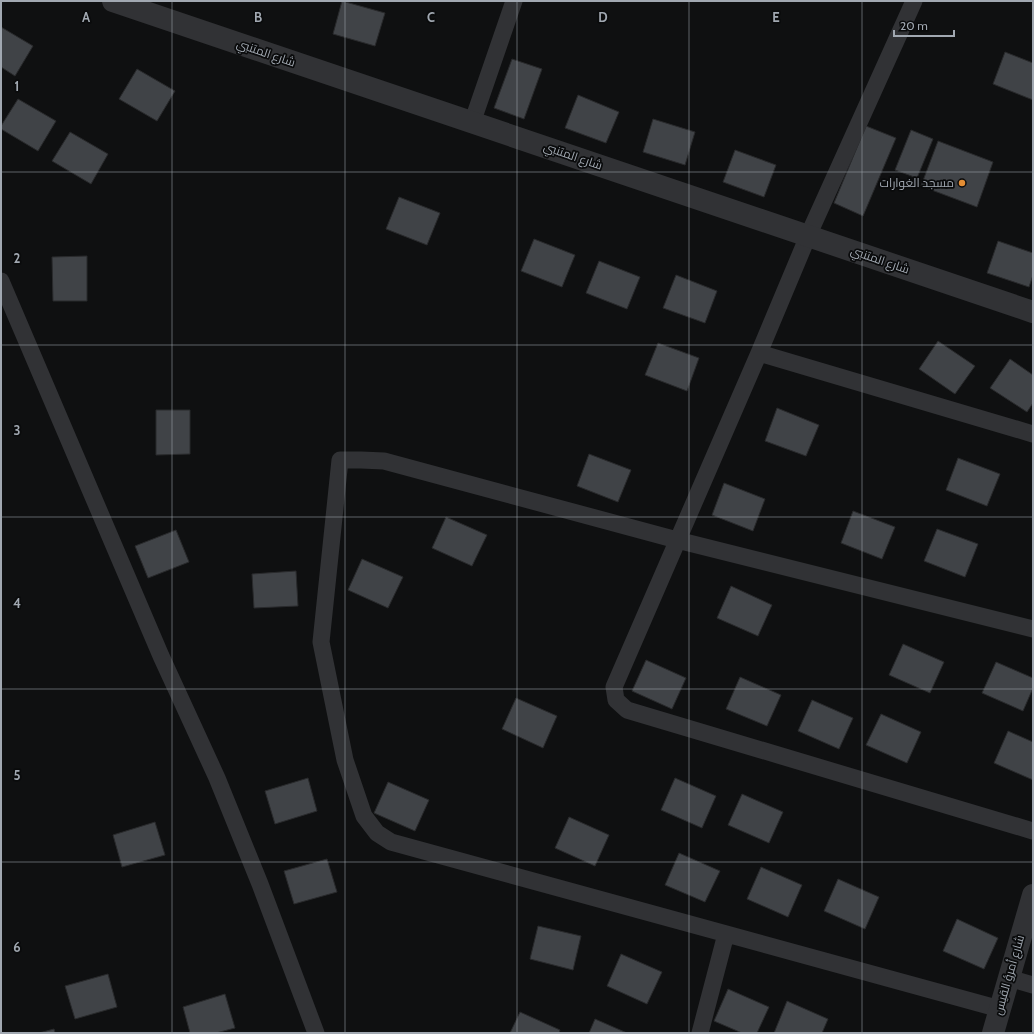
<svg xmlns="http://www.w3.org/2000/svg" width="1034" height="1034" viewBox="0 0 1034 1034" font-family="Cabin,Cairo,sans-serif">
<style>
.building{fill:#404347;stroke:#292a2c}
.lines{fill:none;stroke-linecap:round;stroke-linejoin:round}
.minor{stroke:#313235;stroke-width:17}
.tertiary{stroke:#313235;stroke-width:22}
.grid{fill:none;stroke:#a1a8b1;stroke-width:1;stroke-opacity:0.55}
.poi-dot{fill:#e48d34;stroke:#0a0b0c;stroke-width:1.5}
.labels{text-anchor:middle;stroke-width:3.5;stroke-linejoin:round;paint-order:stroke}
.street-label{font-size:12px;fill:#a1a8b1;stroke:#0a0b0c}
.poi-label{font-size:12px;fill:#a1a8b1;stroke:#0a0b0c;text-anchor:end}
.grid-label{font-size:13px;text-anchor:middle;font-weight:bold;fill:#a1a8b1;stroke:#0a0b0c;stroke-width:3.5;stroke-linejoin:round;paint-order:stroke}
</style>
<rect width="100%" height="100%" fill="#0f1011"/>
<path class="building" d="M 342,1 L 385,13 L 375,46 L 333,34 Z
M 1,27 L 33,46 L 15,76 L 1,67 Z
M 1005,52 L 1033,63 L 1033,100 L 993,84 Z
M 512,59 L 542,69 L 524,119 L 494,108 Z
M 137,69 L 175,91 L 157,121 L 119,99 Z
M 578,95 L 619,112 L 606,143 L 565,128 Z
M 18,99 L 56,121 L 38,151 L 1,129 L 1,126 Z
M 653,119 L 695,132 L 685,165 L 643,152 Z
M 866,126 L 896,138 L 863,216 L 834,203 Z
M 911,130 L 933,139 L 917,178 L 895,170 Z
M 70,132 L 108,154 L 91,184 L 52,161 Z
M 938,141 L 993,162 L 977,207 L 921,186 Z
M 735,150 L 776,165 L 764,197 L 723,182 Z
M 399,197 L 440,213 L 427,245 L 386,229 Z
M 534,239 L 575,255 L 562,287 L 521,271 Z
M 998,241 L 1033,253 L 1033,275 L 1029,287 L 987,273 Z
M 87,256 L 87,301 L 53,301 L 52,257 Z
M 599,261 L 640,277 L 627,309 L 586,293 Z
M 676,275 L 717,291 L 705,323 L 663,308 Z
M 938,341 L 975,366 L 955,394 L 919,369 Z
M 658,343 L 699,358 L 687,391 L 645,375 Z
M 1010,359 L 1033,375 L 1033,403 L 1027,412 L 990,388 Z
M 777,408 L 819,425 L 806,456 L 765,441 Z
M 156,410 L 190,410 L 190,454 L 156,455 Z
M 589,454 L 631,470 L 618,502 L 577,486 Z
M 958,458 L 1000,474 L 987,506 L 946,490 Z
M 724,483 L 765,499 L 753,531 L 712,515 Z
M 853,511 L 895,527 L 882,559 L 841,543 Z
M 446,517 L 487,535 L 472,566 L 432,548 Z
M 937,529 L 978,544 L 965,577 L 924,561 Z
M 176,530 L 189,562 L 148,578 L 135,546 Z
M 362,559 L 403,577 L 388,608 L 348,590 Z
M 296,571 L 298,606 L 254,608 L 252,574 Z
M 731,586 L 772,605 L 758,636 L 717,618 Z
M 903,644 L 944,662 L 930,693 L 889,675 Z
M 646,660 L 686,678 L 672,709 L 632,691 Z
M 996,662 L 1033,678 L 1033,688 L 1023,711 L 982,693 Z
M 740,677 L 781,695 L 767,726 L 726,709 Z
M 516,698 L 557,716 L 543,748 L 502,729 Z
M 812,700 L 853,718 L 839,749 L 798,731 Z
M 881,714 L 921,732 L 907,763 L 866,745 Z
M 1008,731 L 1033,742 L 1033,780 L 994,763 Z
M 308,778 L 317,811 L 275,824 L 265,791 Z
M 675,778 L 716,796 L 702,828 L 661,810 Z
M 388,782 L 429,800 L 415,831 L 374,813 Z
M 742,794 L 783,812 L 769,843 L 728,825 Z
M 569,817 L 609,835 L 595,866 L 555,848 Z
M 155,822 L 165,855 L 122,867 L 113,835 Z
M 679,853 L 720,871 L 705,902 L 665,885 Z
M 327,859 L 337,892 L 294,904 L 284,871 Z
M 761,867 L 802,885 L 788,917 L 747,899 Z
M 838,879 L 879,897 L 865,929 L 824,911 Z
M 957,919 L 998,938 L 984,969 L 943,951 Z
M 538,926 L 581,936 L 573,970 L 530,959 Z
M 621,954 L 662,972 L 647,1004 L 607,986 Z
M 108,974 L 117,1007 L 75,1019 L 65,986 Z
M 728,989 L 769,1007 L 757,1033 L 742,1033 L 714,1021 Z
M 225,994 L 235,1028 L 216,1033 L 190,1033 L 183,1007 Z
M 787,1001 L 828,1019 L 822,1033 L 774,1033 Z
M 520,1012 L 560,1030 L 559,1033 L 510,1033 Z
M 595,1019 L 627,1033 L 589,1033 Z
M 54,1029 L 55,1033 L 39,1033 Z"/>
<g class="lines">
<path class="minor" d="M 914,1 L 808,236 L 759,353 L 614,687 L 616,700 L 627,710 L 1033,831
M 472,123 L 514,1
M 1,281 L 161,656 L 217,778 L 260,884 L 316,1033
M 759,353 L 1033,434
M 1009,978 L 1033,985
M 1000,1009 L 391,842 L 377,833 L 364,816 L 345,760 L 321,642 L 340,460 L 361,460 L 384,461 L 677,540 L 1033,629
M 700,1033 L 726,934"/>
<path class="tertiary" d="M 113,1 L 1033,312
M 993,1033 L 1033,895"/>
</g>
<path class="grid" d="M 172,1 L 172,1033M 345,1 L 345,1033M 517,1 L 517,1033M 689,1 L 689,1033M 862,1 L 862,1033M 1,172 L 1033,172M 1,345 L 1033,345M 1,517 L 1033,517M 1,689 L 1033,689M 1,862 L 1033,862"/>
<circle class="poi-dot" cx="962" cy="183" r="4"/>
<g class="labels">
<g class="street-label">
<text transform="translate(266 53) rotate(19)" y="4">شارع المتنبي</text>
<text transform="translate(573 156) rotate(19)" y="4">شارع المتنبي</text>
<text transform="translate(880 260) rotate(19)" y="4">شارع المتنبي</text>
<text transform="translate(1009 975) rotate(-74)" y="4">شارع أمرؤ القيس</text>
</g>
<g class="poi-label">
<text x="954" y="187">مسجد الغوارات</text>
</g>
</g>
<g class="grid-label">
<text x="86" y="22">A</text>
<text x="258" y="22">B</text>
<text x="431" y="22">C</text>
<text x="603" y="22">D</text>
<text x="776" y="22">E</text>
<text x="17" y="91">1</text>
<text x="17" y="263">2</text>
<text x="17" y="435">3</text>
<text x="17" y="608">4</text>
<text x="17" y="780">5</text>
<text x="17" y="952">6</text>
</g>
<rect width="1034" height="1034" fill="none" stroke="#a1a8b1" stroke-width="4"/>
<path d="M894 30v6h60v-6" fill="none" stroke="#a1a8b1" stroke-width="2"/>
<text x="900" y="30" font-size="12" fill="#a1a8b1" stroke="#0a0b0c" stroke-width="3" paint-order="stroke">20 m</text>
</svg>
